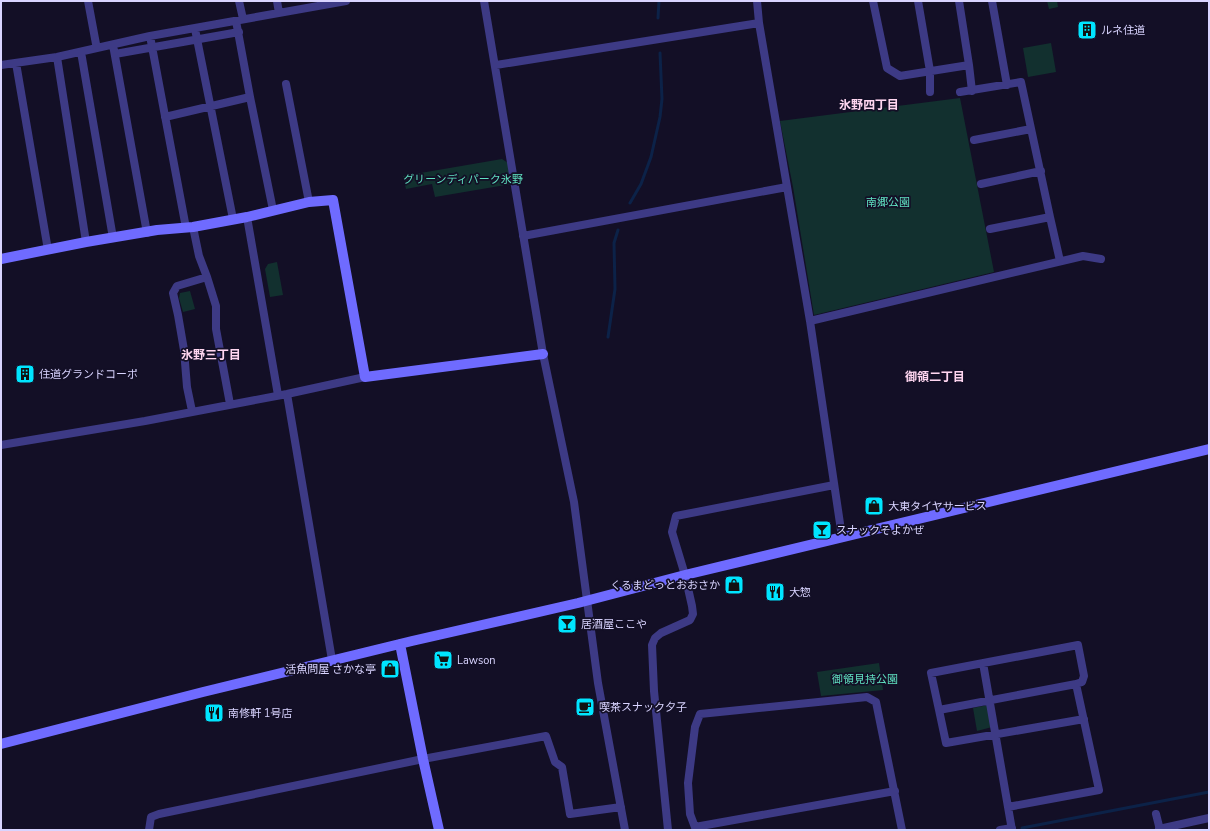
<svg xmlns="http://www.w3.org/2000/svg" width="1210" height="831" viewBox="0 0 1210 831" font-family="'Nunito Sans','Noto Sans JP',sans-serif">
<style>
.green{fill:#12302f}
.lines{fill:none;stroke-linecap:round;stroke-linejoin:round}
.stream{stroke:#0c2248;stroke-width:3}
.street{stroke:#3d3a85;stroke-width:8}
.secondary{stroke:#6f6bff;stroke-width:10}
.labels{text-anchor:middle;stroke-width:3.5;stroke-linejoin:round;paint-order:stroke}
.poi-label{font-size:11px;fill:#d9d4ff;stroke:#130f26;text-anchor:start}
.park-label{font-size:11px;fill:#5fe0c0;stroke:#130f26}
.neighbourhood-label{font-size:12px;font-weight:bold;fill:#ffd6f0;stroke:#130f26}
</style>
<rect width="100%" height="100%" fill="#130f26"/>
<path class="green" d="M 1047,1 L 1057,1 L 1058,7 L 1049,9 Z
M 1051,43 L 1056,72 L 1028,77 L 1023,48 Z
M 960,98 L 994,272 L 814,315 L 793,187 L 780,121 Z
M 502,159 L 508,163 L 511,184 L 435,197 L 432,184 L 406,189 L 403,176 Z
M 277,262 L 283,295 L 270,297 L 265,269 L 268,264 Z
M 190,291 L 195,309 L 183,312 L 179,298 L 180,293 Z
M 879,663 L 883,690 L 821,696 L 817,672 Z
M 988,705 L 992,727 L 977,731 L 973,708 Z"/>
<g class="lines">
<path class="stream" d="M 658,18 L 659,1
M 630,203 L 641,184 L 651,157 L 660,117 L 662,99 L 660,53
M 608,337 L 615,289 L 614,243 L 618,230
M 1022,828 L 1209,792"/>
<path class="street" d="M 88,1 L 96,44
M 239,1 L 243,19
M 277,1 L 279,13
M 484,1 L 543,354 L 574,502 L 598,683 L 625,830
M 757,1 L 759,23 L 810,321 L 842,537
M 873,1 L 887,68 L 900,76 L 969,65
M 918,1 L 930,71 L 930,92
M 959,1 L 969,65 L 972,91
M 992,1 L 1007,85
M 236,21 L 250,97 L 273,210
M 195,29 L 233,219
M 150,36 L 186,228
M 113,45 L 147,233
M 81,52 L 113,238
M 115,54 L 239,32
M 57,57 L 86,242
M 16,63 L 48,250
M 1,65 L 57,57 L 150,36 L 346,1
M 496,65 L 759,23
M 286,84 L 309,202
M 960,92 L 1021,82 L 1050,217 L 1060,261
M 165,117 L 250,97
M 974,140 L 1031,129
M 981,184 L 1041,171
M 247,217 L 278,395
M 193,227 L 199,256 L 207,277 L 216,306 L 216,329 L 230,404
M 990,229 L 1050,217
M 523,236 L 787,187
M 810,321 L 1083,256 L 1101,259
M 287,394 L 332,660
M 192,411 L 187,387 L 184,350 L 178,315 L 173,293 L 177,286 L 207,277
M 1,445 L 145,421 L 287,394 L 365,377
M 983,663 L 1012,830
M 939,710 L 931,673 L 1078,645 L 1084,676 L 1082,682 L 1076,684 L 939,710 L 946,743 L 1084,719
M 1008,807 L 1099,790 L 1076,684
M 1156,814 L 1160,830
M 695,827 L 895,791
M 1159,829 L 1209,818
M 149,830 L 151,817 L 159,814 L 423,759 L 546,736 L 555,762 L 562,767 L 570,814 L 621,807
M 668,830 L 654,691 L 652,645 L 655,638 L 661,633 L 690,620 L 693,614 L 692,606 L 685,575 L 672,532 L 676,516 L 834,485
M 696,830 L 690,814 L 688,783 L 695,727 L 700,714 L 867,697 L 876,702 L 902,830
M 1000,830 L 1012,828"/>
<path class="secondary" d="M 1,259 L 86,242 L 157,230 L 193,227 L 247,217 L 309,202 L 333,200 L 365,377 L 543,354
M 400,644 L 423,759 L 439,830
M 1,744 L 203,692 L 412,641 L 578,603 L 685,575 L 1209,449"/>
</g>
<defs>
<symbol id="building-square" viewBox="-11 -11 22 22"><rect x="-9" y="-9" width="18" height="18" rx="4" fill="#00e5ff" stroke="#130f26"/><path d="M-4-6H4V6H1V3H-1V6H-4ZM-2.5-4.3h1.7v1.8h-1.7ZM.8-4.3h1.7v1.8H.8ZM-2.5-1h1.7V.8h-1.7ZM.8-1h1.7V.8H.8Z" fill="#111"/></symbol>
<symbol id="shop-square" viewBox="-11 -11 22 22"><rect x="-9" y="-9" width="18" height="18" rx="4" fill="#00e5ff" stroke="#130f26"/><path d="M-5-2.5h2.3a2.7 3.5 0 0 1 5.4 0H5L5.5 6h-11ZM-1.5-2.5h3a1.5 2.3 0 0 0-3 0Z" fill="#111"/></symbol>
<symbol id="bar-square" viewBox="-11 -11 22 22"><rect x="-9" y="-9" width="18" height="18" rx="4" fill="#00e5ff" stroke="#130f26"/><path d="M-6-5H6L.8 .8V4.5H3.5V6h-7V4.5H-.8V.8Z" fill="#111"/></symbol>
<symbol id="restaurant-square" viewBox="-11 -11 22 22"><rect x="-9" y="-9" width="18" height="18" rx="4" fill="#00e5ff" stroke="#130f26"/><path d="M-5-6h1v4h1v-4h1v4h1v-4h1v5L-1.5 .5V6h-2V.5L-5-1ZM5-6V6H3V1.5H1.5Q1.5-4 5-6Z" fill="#111"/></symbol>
<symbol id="supermarket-square" viewBox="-11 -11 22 22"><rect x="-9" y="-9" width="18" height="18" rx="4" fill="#00e5ff" stroke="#130f26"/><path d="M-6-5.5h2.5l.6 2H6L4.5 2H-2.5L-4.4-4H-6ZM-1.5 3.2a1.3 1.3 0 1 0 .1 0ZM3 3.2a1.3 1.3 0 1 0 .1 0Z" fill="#111"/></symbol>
<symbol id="cafe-square" viewBox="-11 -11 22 22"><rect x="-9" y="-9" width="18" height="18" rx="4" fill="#00e5ff" stroke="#130f26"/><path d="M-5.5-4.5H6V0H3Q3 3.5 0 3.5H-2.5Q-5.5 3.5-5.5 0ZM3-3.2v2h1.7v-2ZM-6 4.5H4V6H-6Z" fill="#111"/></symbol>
</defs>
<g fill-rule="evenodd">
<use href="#building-square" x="1076" y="19" width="22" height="22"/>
<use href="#building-square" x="14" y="363" width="22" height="22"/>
<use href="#shop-square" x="863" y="495" width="22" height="22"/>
<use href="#bar-square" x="811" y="519" width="22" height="22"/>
<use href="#shop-square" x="723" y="574" width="22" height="22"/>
<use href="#restaurant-square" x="764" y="581" width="22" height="22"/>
<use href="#bar-square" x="556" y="613" width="22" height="22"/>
<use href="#supermarket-square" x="432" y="649" width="22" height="22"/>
<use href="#shop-square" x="379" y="658" width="22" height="22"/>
<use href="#cafe-square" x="574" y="696" width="22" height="22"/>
<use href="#restaurant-square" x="203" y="702" width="22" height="22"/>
</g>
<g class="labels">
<g class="poi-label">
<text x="1101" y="34">ルネ住道</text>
<text x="39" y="378">住道グランドコーポ</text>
<text x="888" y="510">大東タイヤサービス</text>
<text x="836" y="534">スナックそよかぜ</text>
<text x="720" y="589" text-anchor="end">くるまどっとおおさか</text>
<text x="789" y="596">大惣</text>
<text x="581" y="628">居酒屋ここや</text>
<text x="457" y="664">Lawson</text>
<text x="376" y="673" text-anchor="end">活魚問屋 さかな亭</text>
<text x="599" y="711">喫茶スナック夕子</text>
<text x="228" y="717">南修軒 1号店</text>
</g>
<g class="park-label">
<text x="463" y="183">グリーンディパーク氷野</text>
<text x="888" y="206">南郷公園</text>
<text x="865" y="683">御領見持公園</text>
</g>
<g class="neighbourhood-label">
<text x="869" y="109">氷野四丁目</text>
<text x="211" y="359">氷野三丁目</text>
<text x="935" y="381">御領二丁目</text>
</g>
</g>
<rect width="1210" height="831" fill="none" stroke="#d9d4ff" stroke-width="4"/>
</svg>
